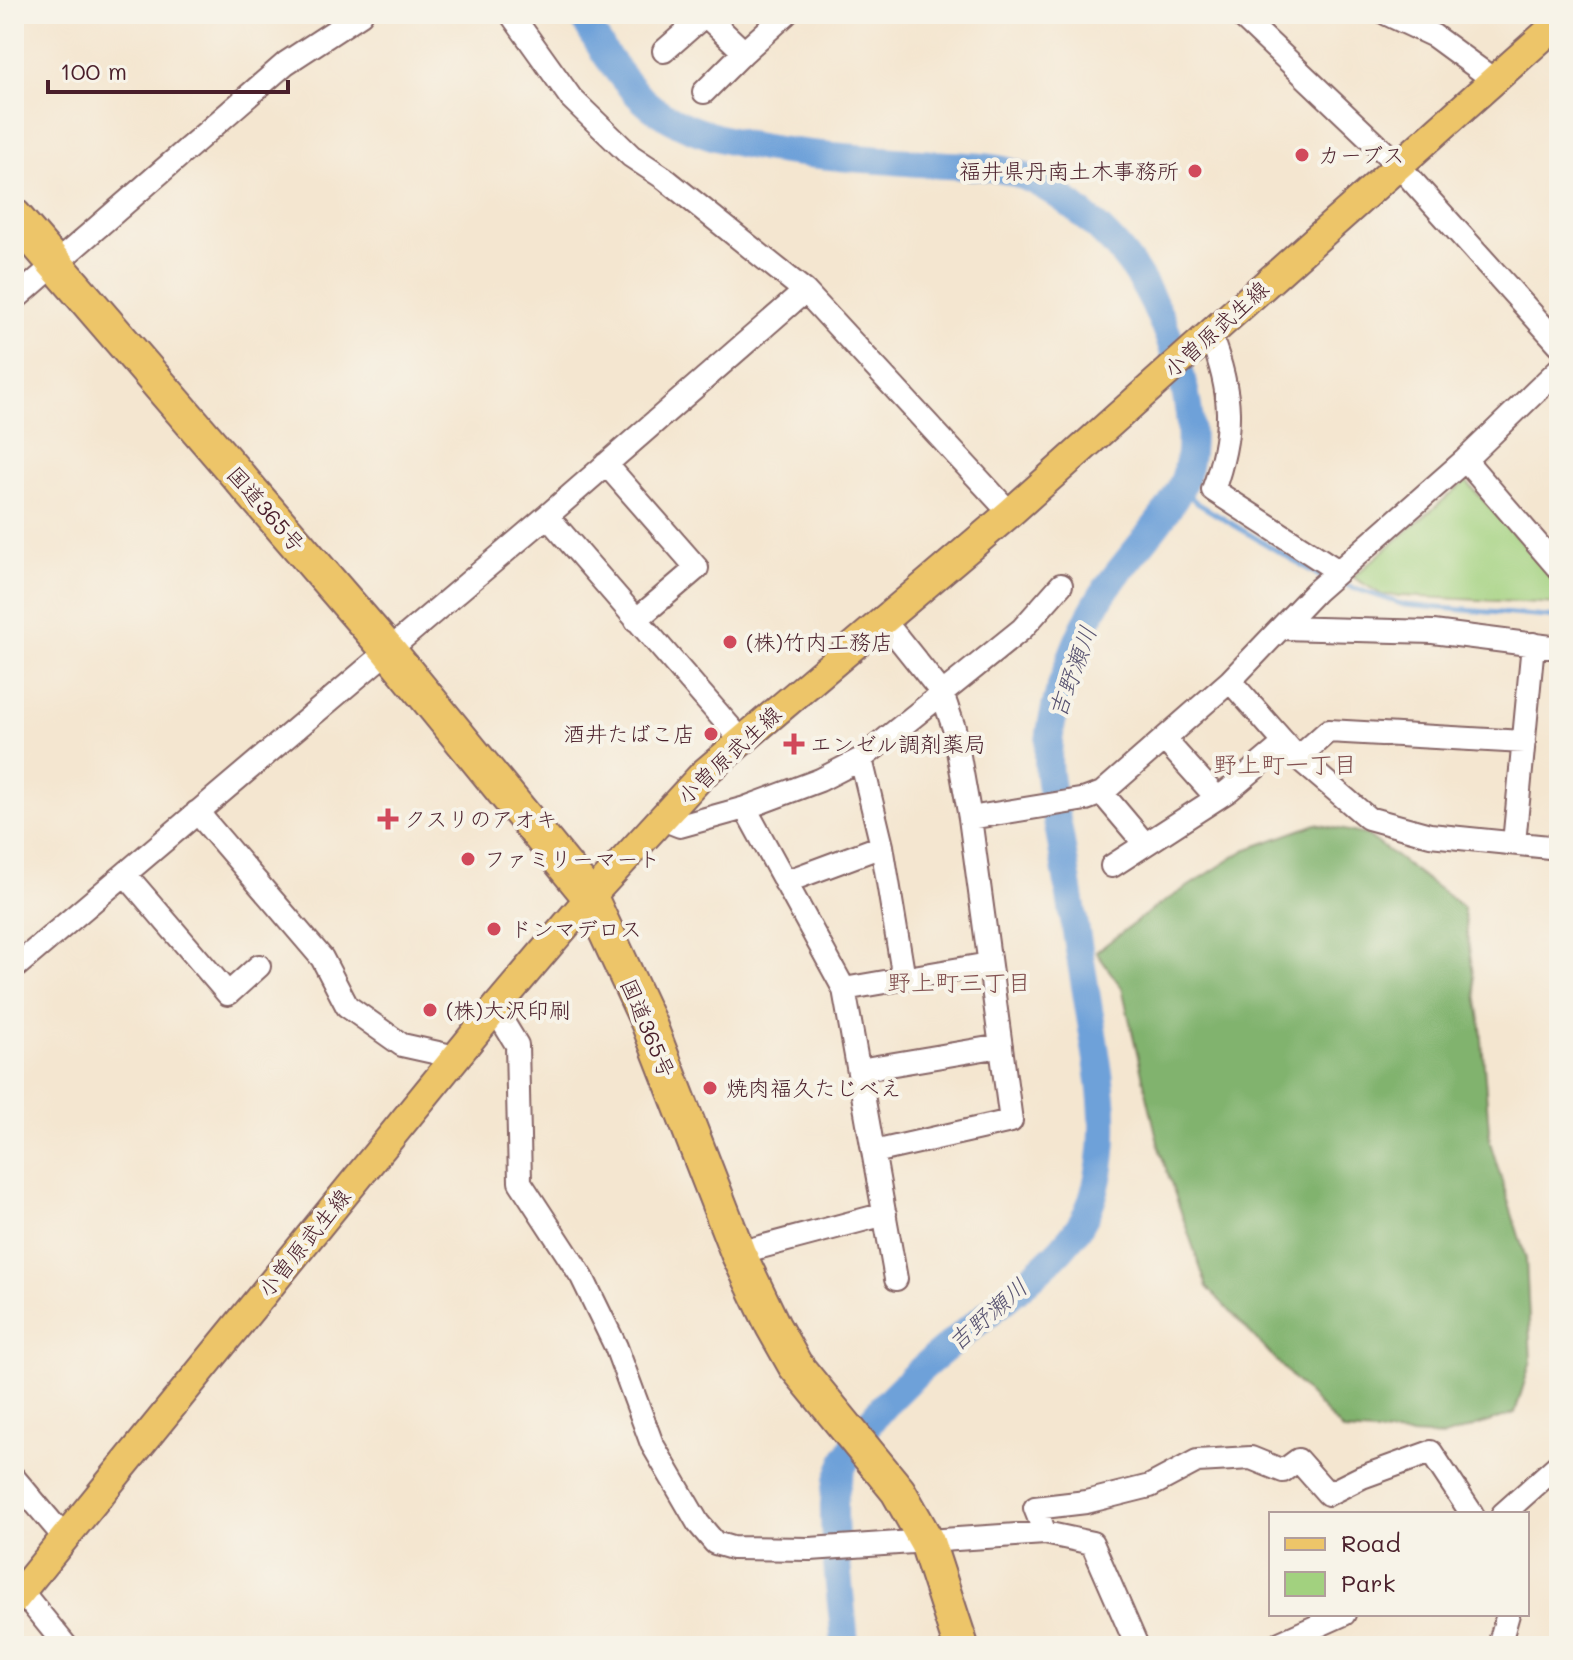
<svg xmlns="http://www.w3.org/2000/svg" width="1573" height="1660" viewBox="0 0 1573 1660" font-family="Mali,'Klee One',sans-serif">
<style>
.green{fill:#a2d17f;stroke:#767855;stroke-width:2}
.forest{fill:#81b36e;stroke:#66694c;stroke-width:2}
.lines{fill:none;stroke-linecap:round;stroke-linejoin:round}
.stream{stroke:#6ea1d9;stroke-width:5}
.river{stroke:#6ea1d9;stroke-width:28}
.minor-casing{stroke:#866565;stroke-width:26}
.major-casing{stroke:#866565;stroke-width:32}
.highway-casing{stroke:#866565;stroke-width:38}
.minor{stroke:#fff;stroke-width:22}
.major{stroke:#edc569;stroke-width:28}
.highway{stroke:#edc569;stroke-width:34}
.poi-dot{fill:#d1495b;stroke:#f7f3e8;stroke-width:3}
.labels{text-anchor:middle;stroke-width:8;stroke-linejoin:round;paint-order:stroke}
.poi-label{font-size:22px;fill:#4a1f2b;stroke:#f7f3e8;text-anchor:start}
.street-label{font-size:22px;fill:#4a1f2b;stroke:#f7f3e8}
.water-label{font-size:24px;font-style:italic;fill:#585371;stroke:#f7f3e8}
.neighbourhood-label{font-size:24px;fill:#835251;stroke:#f7f3e8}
</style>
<rect width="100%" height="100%" fill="#f7f3e8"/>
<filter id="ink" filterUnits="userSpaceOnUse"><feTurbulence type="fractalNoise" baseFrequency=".0125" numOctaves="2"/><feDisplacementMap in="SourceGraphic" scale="16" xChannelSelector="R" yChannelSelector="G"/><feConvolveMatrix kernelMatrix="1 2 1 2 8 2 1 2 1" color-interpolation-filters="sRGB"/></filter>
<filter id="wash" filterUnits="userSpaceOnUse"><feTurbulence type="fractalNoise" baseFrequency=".006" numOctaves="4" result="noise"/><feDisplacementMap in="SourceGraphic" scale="32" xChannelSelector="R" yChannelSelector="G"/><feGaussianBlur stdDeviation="1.8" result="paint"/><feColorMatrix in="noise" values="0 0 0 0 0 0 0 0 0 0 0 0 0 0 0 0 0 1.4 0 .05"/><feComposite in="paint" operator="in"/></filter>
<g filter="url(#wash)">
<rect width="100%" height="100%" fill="#f4e6d0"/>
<path class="green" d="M 1466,481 L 1559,584 L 1559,604 L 1382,595 L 1353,577 Z"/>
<path class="forest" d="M 1316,824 L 1367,835 L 1463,907 L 1481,1027 L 1490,1142 L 1526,1259 L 1531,1361 L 1515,1413 L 1444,1437 L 1343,1431 L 1207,1287 L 1160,1151 L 1122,988 L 1096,952 L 1153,909 L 1245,850 Z"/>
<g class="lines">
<path class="stream" d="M 1181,487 L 1197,503 L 1323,578
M 1336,582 L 1404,605 L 1559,618"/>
<path class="river" d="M 582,14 C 596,43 628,91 654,109 C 722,157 850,156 931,164 C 956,166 984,165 1008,171 C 1056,184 1116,238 1141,280 C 1172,332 1209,431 1180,489 C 1162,523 1131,554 1108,586 C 1078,628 1048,708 1048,760 C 1048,785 1056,812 1060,836 C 1069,890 1078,944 1087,998 C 1098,1067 1115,1135 1091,1203 C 1078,1240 1042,1268 1013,1293 C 953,1345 837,1421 834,1504 C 833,1550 842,1600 845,1646"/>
</g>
</g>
<g filter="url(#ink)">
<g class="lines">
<defs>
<path id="minor" d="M 511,14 L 571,98 L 631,156 L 664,178 L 805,291 L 1010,513
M 704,14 L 744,52 L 786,14
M 1239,14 L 1398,165 L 1559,344
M 1387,14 L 1434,36 L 1494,80
M 664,51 L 705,15
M 704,92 L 744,52
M 14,300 L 286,63 L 361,14
M 1210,335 C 1233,393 1234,432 1213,490 L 1338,571
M 1465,460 L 1559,569
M 606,464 L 697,568 L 636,620
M 547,516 L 742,741
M 1281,628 L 1433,632 L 1559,648
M 1230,681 L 1298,758 L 1368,818 L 1430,835 L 1559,848
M 1164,739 L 1217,798
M 1298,758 L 1328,731 L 1524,742
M 861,759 L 882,846 L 904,979
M 1102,793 L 1145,844
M 745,808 L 820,780 L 861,759 L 1022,629 L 1061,585
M 197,812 L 322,958 L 347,1006 L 402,1045 L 456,1057
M 970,818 L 1086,799 L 1102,793 L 1230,681 L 1316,591 L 1465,460 L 1559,369
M 662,819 L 680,826 L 745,808 L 844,989 L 896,1279
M 1514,843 L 1533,644
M 1112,866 L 1228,791 L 1285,743
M 126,875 L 228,994 L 259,966
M 785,882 L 882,846
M 14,968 L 547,516 L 805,291
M 844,989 L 989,964
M 495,1009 L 517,1045 L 520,1182 L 582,1277 L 616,1347 L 652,1444 L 698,1523 L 715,1543 L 732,1548 L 810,1549 L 1045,1533 L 1092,1543 L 1137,1646
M 859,1070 L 1001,1046
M 874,1152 L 1011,1121 L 970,818 L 954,728 L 942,693 L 882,618
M 738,1253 L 885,1214
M 14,1478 L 64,1537
M 1503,1514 L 1559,1464
M 1045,1533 L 1035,1508 L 1086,1502 L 1150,1486 L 1197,1461 L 1251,1458 L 1283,1471 L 1298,1460 L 1328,1494 L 1362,1477 L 1431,1452 L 1472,1514
M 22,1592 L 66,1646
M 1273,1646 L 1344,1614
M 1499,1646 L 1508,1614"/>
<path id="major" d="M 14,1600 L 495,1009 L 590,897 L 703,774 L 1010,513 L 1559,22"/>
<path id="highway" d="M 14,216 L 389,651 L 590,897 L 648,1022 L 738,1253 L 773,1326 L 795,1365 L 898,1491 L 927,1542 L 961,1646"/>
</defs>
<use href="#minor" class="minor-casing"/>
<use href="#major" class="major-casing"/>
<use href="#highway" class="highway-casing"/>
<use href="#minor" class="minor"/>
<use href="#major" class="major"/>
<use href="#highway" class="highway"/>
</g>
</g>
<g class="poi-dot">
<circle cx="1302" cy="155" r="8"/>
<circle cx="1195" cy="171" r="8"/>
<circle cx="730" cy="642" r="8"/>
<circle cx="711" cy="734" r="8"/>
<path d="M790 732h8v8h8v8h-8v8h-8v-8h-8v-8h8z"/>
<path d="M384 807h8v8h8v8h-8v8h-8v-8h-8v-8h8z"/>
<circle cx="468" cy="859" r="8"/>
<circle cx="494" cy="929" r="8"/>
<circle cx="430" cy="1010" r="8"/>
<circle cx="710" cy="1088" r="8"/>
</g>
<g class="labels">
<g class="poi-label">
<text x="1318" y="163">カーブス</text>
<text x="1179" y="179" text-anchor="end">福井県丹南土木事務所</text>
<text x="746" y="650">(株)竹内工務店</text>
<text x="695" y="742" text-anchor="end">酒井たばこ店</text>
<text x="810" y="752">エンゼル調剤薬局</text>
<text x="404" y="827">クスリのアオキ</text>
<text x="484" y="867">ファミリーマート</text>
<text x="510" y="937">ドンマデロス</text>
<text x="446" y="1018">(株)大沢印刷</text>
<text x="726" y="1096">焼肉福久たじべえ</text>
</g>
<g class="street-label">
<text transform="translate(1216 329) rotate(-42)" y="8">小曽原武生線</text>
<text transform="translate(266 509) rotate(49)" y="8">国道365号</text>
<text transform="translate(729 755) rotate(-43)" y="8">小曽原武生線</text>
<text transform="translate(648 1028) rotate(67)" y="8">国道365号</text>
<text transform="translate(304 1243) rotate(-51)" y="8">小曽原武生線</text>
</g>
<g class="water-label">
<text transform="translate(1073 672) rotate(-70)" y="8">吉野瀬川</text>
<text transform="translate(988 1315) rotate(-41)" y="8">吉野瀬川</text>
</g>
<g class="neighbourhood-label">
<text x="1285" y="773">野上町一丁目</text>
<text x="959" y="991">野上町三丁目</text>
</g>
</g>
<rect width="1573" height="1660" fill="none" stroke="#f7f3e8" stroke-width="48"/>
<rect x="1269" y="1512" width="260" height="104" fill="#f7f3e8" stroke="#b29e9c" stroke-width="2"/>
<rect x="1285" y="1538" width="40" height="12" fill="#edc569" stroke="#b29e9c" stroke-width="2"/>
<text x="1341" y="1552" font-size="24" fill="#4a1f2b">Road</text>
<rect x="1285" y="1572" width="40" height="24" fill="#a2d17f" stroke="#b29e9c" stroke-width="2"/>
<text x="1341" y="1592" font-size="24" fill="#4a1f2b">Park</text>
<path d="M48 80v12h240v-12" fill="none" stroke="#4a1f2b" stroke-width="4"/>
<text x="60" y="80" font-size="24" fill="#4a1f2b" stroke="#f7f3e8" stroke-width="6" paint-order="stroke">100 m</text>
</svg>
